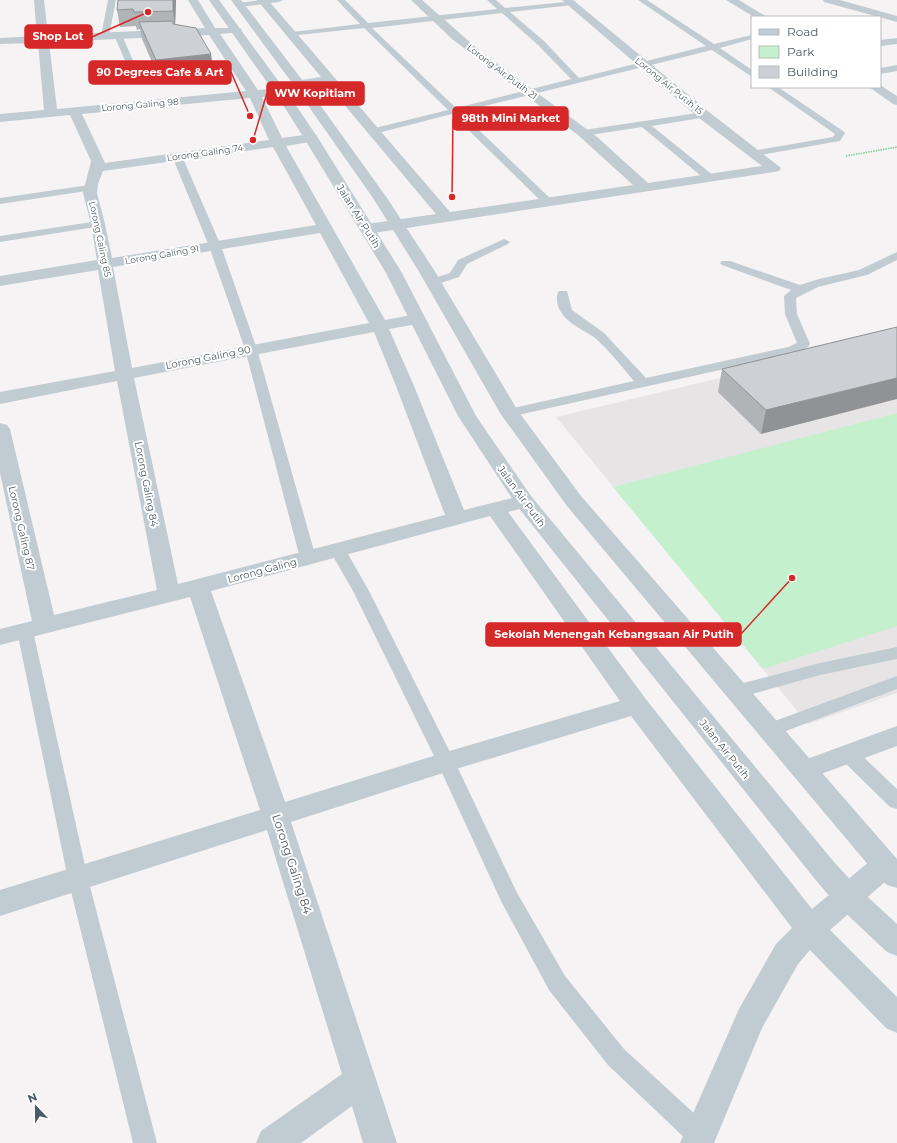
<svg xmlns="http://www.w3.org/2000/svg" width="897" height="1143" viewBox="0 0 897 1143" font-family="Montserrat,sans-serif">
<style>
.education{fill:#e6e4e5}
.green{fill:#c4f0ce}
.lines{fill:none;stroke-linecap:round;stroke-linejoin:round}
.path{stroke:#7bcf98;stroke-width:1.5;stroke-dasharray:1.5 1;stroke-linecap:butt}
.service{fill:#c1ccd2;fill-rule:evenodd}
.minor{fill:#c1ccd2;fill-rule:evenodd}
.tertiary{fill:#c1ccd2;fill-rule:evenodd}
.wall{fill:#b0b4b7}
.shaded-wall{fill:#909295}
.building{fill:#cdd1d5;stroke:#909295}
.labels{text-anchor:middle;stroke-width:4;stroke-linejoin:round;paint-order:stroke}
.far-street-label{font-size:9px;fill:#4a5a61;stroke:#fff}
.street-label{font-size:10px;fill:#4a5a61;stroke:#fff}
.near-street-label{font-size:12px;fill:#4a5a61;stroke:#fff}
.leader{fill:none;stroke:#d62828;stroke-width:1.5}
.callout-dot{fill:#d62828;stroke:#fff;stroke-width:1.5}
.callout{fill:#d62828;stroke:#d62828;stroke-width:1.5}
.callout-label{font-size:11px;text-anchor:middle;font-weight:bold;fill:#fff}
</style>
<rect width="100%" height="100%" fill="#f5f3f3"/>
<path class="education" d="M 897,336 L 897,693 L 808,724 L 556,417 Z"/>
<path class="green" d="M 897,413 L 897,626 L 763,669 L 613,487 Z"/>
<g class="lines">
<path class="path" d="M 846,156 L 897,147"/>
<path class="service" d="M 108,0 L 116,0 L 109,36 L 105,38 L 101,36 Z
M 261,0 L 283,0 L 279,2 L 239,7 L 235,5 L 239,3 Z
M 337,0 L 345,0 L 368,23 L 497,9 L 487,0 L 496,0 L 505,8 L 575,1 L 576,3 L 572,5 L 510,12 L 544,41 L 579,78 L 706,46 L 638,0 L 647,0 L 714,44 L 752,35 L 752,39 L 720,48 L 752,70 L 752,77 L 712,50 L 460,112 L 552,200 L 553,202 L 552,204 L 544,204 L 452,114 L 374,134 L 371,133 L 369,131 L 371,129 L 448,110 L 364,28 L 289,36 L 288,34 L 292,32 L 360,24 ZM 502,13 L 538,45 L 571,79 L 456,108 L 372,28 Z
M 115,33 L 118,33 L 122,35 L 141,79 L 140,81 L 134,81 L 133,79 L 114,35 Z
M 897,65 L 897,71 L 880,74 L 880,68 Z
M 768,87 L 778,87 L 843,131 L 845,133 L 840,141 L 755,156 L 752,155 L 750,153 L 752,151 L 833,137 L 835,134 Z
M 704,112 L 707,113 L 709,115 L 707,117 L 652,126 L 714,176 L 715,178 L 714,180 L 706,180 L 642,127 L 584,136 L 579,133 L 584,130 Z
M 177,153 L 182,156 L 221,246 L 257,349 L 316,558 L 314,562 L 308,563 L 302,562 L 300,558 L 245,349 L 209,246 L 172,156 Z
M 89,185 L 94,188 L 93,190 L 0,204 L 0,198 Z
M 98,221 L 102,222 L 103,224 L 102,226 L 0,242 L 0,236 Z
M 504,239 L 510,242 L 508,244 L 467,264 L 459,277 L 432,286 L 428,284 L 426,282 L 428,280 L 450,273 L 458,260 Z
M 897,252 L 897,260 L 867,275 L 818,287 L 796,298 L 797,314 L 810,344 L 808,347 L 797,353 L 509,417 L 504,416 L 502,413 L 504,410 L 509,409 L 634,381 C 622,367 609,350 595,338 C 584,330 568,324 561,312 C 557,307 555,296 559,291 L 567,291 L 572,310 L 604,333 L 646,378 L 788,347 L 797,343 L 785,314 L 784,296 L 791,290 L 722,265 L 720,263 L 722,261 L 730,261 L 800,285 L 819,279 L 859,270 Z
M 338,546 L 344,547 L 369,591 L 455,762 L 516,891 L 565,976 L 624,1049 L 709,1127 L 712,1136 L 709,1143 L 690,1143 L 608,1065 L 549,990 L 502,903 L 437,762 L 353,591 L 330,551 L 332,547 Z
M 25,625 L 31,627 L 33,631 L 88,879 L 157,1143 L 133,1143 L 68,879 L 17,631 L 19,627 Z
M 897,647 L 897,659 L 820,675 L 738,698 L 732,696 L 729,691 L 732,686 L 820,663 Z
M 897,676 L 897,689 L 770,737 L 764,735 L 761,730 L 764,725 Z
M 848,747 L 855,749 L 897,789 L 897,809 L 890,807 L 841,759 L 839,754 L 841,749 Z"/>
<path class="minor" d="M 34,0 L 44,0 L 48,35 L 205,28 L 188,0 L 198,0 L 215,28 L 240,28 L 242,30 L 240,32 L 220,34 L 258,90 L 280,88 L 284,89 L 286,92 L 284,95 L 262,97 L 282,138 L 311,134 L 316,135 L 318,138 L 316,141 L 286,146 L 385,320 L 417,314 L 423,315 L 425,319 L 423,323 L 389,329 L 414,386 L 464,510 L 524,495 L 531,496 L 534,501 L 531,506 L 508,512 L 645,698 L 812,909 L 875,857 L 885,853 L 895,857 C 897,862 897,868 895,873 L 830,930 L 897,997 L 897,1033 L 886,1028 L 810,950 L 798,964 L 762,1028 L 714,1143 L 680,1143 L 739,1009 L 776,944 L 792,928 L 631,716 L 446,772 L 291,822 L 397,1143 L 363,1143 L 352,1106 L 301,1143 L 256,1143 L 261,1131 L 342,1074 L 267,830 L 0,916 L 0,890 L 260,810 L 190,597 L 0,645 L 0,629 L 32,621 L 0,473 L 0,423 L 7,425 L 10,429 L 54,615 L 157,590 L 117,381 L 0,404 L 0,392 L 115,371 L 98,270 L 0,286 L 0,276 L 97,260 L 91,224 L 83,193 L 91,161 L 70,115 L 0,122 L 0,114 L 44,110 L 38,43 L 0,44 L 0,38 L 37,36 ZM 209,35 L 246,91 L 57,109 L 49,42 ZM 250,98 L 269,140 L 105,163 L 82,114 ZM 273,147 L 316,225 L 112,258 L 105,224 L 97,193 L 98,184 L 103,171 ZM 320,233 L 369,323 L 132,368 L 113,267 ZM 374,332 L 396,386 L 445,515 L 178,584 L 134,378 ZM 490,516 L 620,701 L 446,752 L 285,802 L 211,591 Z
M 257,0 L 268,0 L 450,212 L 633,185 L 578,135 L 452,39 L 411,0 L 422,0 L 480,51 L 596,136 L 648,183 L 762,166 L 699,118 L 562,0 L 573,0 L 709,112 L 781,168 L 779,171 L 774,172 L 367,234 L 362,232 L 359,229 L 362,226 L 367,224 L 436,214 L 326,83 L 299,88 L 295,87 L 293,84 L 295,81 L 321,77 Z
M 726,0 L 739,0 L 767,17 L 754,17 Z
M 823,0 L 840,0 L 897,16 L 897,22 L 824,2 Z
M 897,38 L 897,44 L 880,46 L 880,40 Z
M 880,85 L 897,96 L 897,105 L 893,104 L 869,87 L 880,87 Z
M 897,726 L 897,746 L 805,780 L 796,777 L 792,770 L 796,763 Z"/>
<path class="tertiary" d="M 209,0 L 219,0 L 293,101 L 318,138 L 402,273 L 476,416 L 531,496 L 834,862 L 857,887 L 897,924 L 897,956 L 887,952 L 837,905 L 814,878 L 517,506 L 458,416 L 386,273 L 304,138 L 283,105 Z
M 231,0 L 241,0 L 303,81 L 387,198 L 434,270 L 518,411 L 581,496 L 897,859 L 897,888 L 887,885 L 875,873 L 567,506 L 500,413 L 418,270 L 373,198 L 295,87 Z"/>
</g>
<path class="wall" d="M 176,0 L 175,25 L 211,54 L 213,72 L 159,78 L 142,39 L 140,29 L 137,30 L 136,26 L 120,27 L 117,10 Z
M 897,327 L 761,434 L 718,392 L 722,369 Z"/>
<path class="shaded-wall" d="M 173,0 L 176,0 L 175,28 L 173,11 Z
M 211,54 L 213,72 L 159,78 L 156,60 Z
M 897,378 L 897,399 L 761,434 L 766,410 Z"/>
<path class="building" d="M 118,0 L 173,0 L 173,11 L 134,12 L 133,9 L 117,10 Z
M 173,21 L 173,24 L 196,28 L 211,54 L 156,60 L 139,22 Z
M 897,327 L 897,378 L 766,410 L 722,369 Z"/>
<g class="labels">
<g class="far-street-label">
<text transform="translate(502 72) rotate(37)" y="3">Lorong Air Putih 21</text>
<text transform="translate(669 86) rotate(39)" y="3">Lorong Air Putih 15</text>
<text transform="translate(140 105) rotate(-5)" y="3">Lorong Galing 98</text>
<text transform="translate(205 153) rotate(-8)" y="3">Lorong Galing 74</text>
<text transform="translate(100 239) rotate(78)" y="3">Lorong Galing 85</text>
<text transform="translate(162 255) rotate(-10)" y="3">Lorong Galing 91</text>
</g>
<g class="street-label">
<text transform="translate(359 216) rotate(58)" y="4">Jalan Air Putih</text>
<text transform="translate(208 357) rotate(-11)" y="4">Lorong Galing 90</text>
<text transform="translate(147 484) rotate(79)" y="4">Lorong Galing 84</text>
<text transform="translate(522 496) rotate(54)" y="4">Jalan Air Putih</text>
<text transform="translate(22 528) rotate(77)" y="4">Lorong Galing 87</text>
<text transform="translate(262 570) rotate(-15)" y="4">Lorong Galing</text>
<text transform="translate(725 749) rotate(51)" y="4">Jalan Air Putih</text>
</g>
<g class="near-street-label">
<text transform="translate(292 864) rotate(72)" y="4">Lorong Galing 84</text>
</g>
</g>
<path class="leader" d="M148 12L92 37M250 116L231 72M253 140L267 93M452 197L453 119M792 578L741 634"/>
<g class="callout-dot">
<circle cx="148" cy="12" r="4"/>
<circle cx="250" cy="116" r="4"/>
<circle cx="253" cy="140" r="4"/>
<circle cx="452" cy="197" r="4"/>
<circle cx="792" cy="578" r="4"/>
</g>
<g class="callout">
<rect x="25" y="25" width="67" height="23" rx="4"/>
<rect x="89" y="61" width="142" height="23" rx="4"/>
<rect x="267" y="82" width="97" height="23" rx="4"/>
<rect x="453" y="107" width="115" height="23" rx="4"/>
<rect x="486" y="623" width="255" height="23" rx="4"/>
</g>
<g class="callout-label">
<text x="58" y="40">Shop Lot</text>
<text x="160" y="76">90 Degrees Cafe &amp; Art</text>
<text x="315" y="97">WW Kopitiam</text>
<text x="511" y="122">98th Mini Market</text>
<text x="614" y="638">Sekolah Menengah Kebangsaan Air Putih</text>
</g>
<rect x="751" y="16" width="130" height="72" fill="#ffffff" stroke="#b7bdc0"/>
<rect x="759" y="29" width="20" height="6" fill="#c1ccd2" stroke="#b7bdc0"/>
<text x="787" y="36" font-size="12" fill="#4a5a61">Road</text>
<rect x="759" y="46" width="20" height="12" fill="#c4f0ce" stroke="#b7bdc0"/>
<text x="787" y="56" font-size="12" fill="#4a5a61">Park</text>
<rect x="759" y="66" width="20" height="12" fill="#cdd1d5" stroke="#b7bdc0"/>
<text x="787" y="76" font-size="12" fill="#4a5a61">Building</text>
<g transform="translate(36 1107) rotate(338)" stroke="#ffffff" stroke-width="3" paint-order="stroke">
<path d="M0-3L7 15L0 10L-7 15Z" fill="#4a5a61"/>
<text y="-6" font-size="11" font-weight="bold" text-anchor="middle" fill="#4a5a61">N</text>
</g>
</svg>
